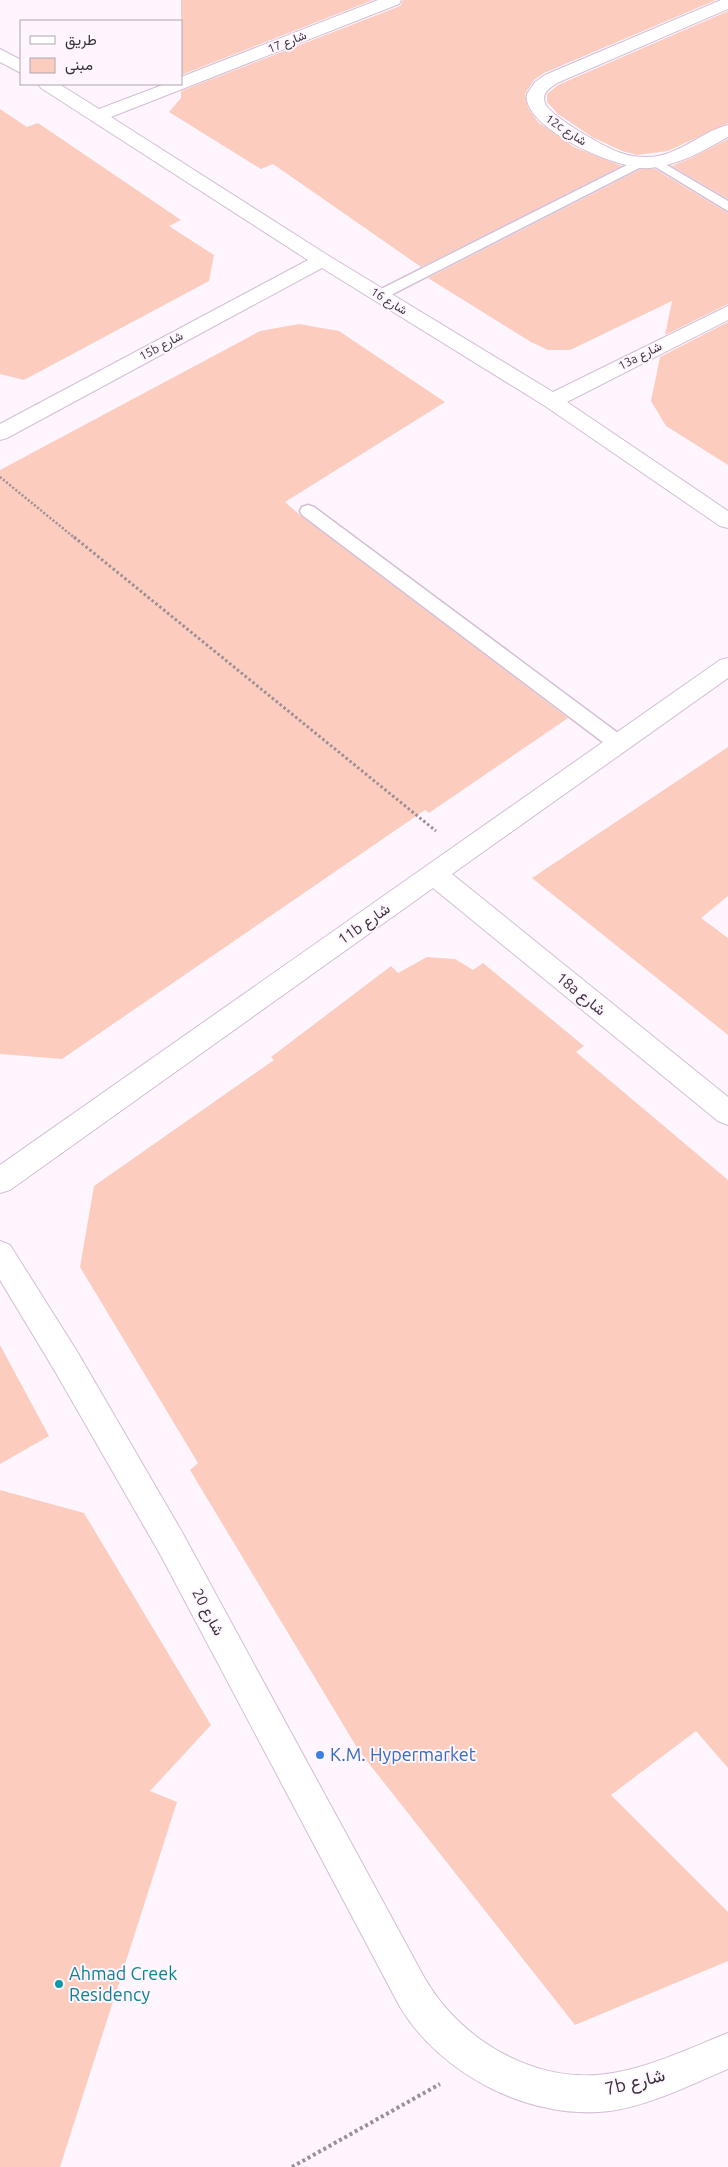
<svg xmlns="http://www.w3.org/2000/svg" width="728" height="2167" viewBox="0 0 728 2167" font-family="Ubuntu,Vazirmatn,sans-serif">
<style>
.building{fill:#fccdbe}
.lines{fill:none;stroke-linecap:round;stroke-linejoin:round}
.lane-casing{stroke:#d3bed4;stroke-width:3}
.street-casing{stroke:#d3bed4;stroke-width:2}
.path-far2{stroke:#988f98;stroke-width:2.5;stroke-dasharray:2 2;stroke-linecap:butt}
.path-far1{stroke:#988f98;stroke-width:3;stroke-dasharray:2.5 2.5;stroke-linecap:butt}
.path{stroke:#988f98;stroke-width:4;stroke-dasharray:3 3;stroke-linecap:butt}
.lane{fill:#fff;fill-rule:evenodd}
.street{fill:#fff;fill-rule:evenodd}
.shop-dot{fill:#3f7fe0;stroke:#fef5ff;stroke-width:2}
.culture-dot{fill:#0f9aa8;stroke:#fef5ff;stroke-width:2}
.labels{text-anchor:middle;stroke-width:4;stroke-linejoin:round;paint-order:stroke}
.far-street-label{font-size:12px;fill:#372f37;stroke:#fef5ff}
.street-label{font-size:15px;fill:#372f37;stroke:#fef5ff}
.near-shop-label{font-size:18px;fill:#366cbe;stroke:#fef5ff;text-anchor:start}
.near-culture-label{font-size:18px;fill:#0d838f;stroke:#fef5ff;text-anchor:start}
.near-street-label{font-size:18px;fill:#372f37;stroke:#fef5ff}
</style>
<rect width="100%" height="100%" fill="#fef5ff"/>
<path class="building" d="M 181,0 L 373,0 L 181,75 Z
M 403,0 L 716,0 L 544,73 L 534,80 L 525,94 L 528,108 L 538,122 L 574,147 L 622,166 L 421,267 L 273,164 L 261,169 L 169,112 L 181,98 L 181,91 L 400,6 Z
M 728,11 L 728,123 L 668,151 L 637,155 L 622,151 L 592,137 L 558,114 L 547,102 L 547,94 L 558,85 Z
M 0,109 L 27,127 L 38,123 L 181,220 L 169,226 L 214,255 L 209,281 L 24,380 L 0,374 Z
M 728,139 L 728,199 L 672,166 L 691,158 Z
M 641,169 L 655,169 L 728,213 L 728,304 L 665,335 L 672,301 L 570,350 L 548,350 L 531,342 L 428,278 Z
M 728,322 L 728,465 L 666,426 L 651,401 L 660,357 Z
M 299,324 L 339,331 L 445,402 L 285,502 L 301,516 L 568,718 L 429,813 L 425,810 L 62,1059 L 0,1054 L 0,470 L 260,331 Z
M 728,747 L 728,896 L 701,918 L 728,938 L 728,1035 L 532,878 Z
M 427,957 L 455,959 L 473,970 L 483,963 L 584,1046 L 576,1052 L 728,1180 L 728,1768 L 696,1731 L 611,1795 L 728,1912 L 728,1961 L 575,2025 L 359,1751 L 190,1470 L 198,1463 L 80,1267 L 94,1186 L 274,1060 L 271,1057 L 391,966 L 398,973 Z
M 0,1345 L 49,1436 L 0,1464 Z
M 0,1490 L 84,1513 L 211,1725 L 150,1791 L 177,1802 L 60,2167 L 0,2167 Z"/>
<g class="lines">
<defs>
<path id="lane" d="M 655,158 L 728,201 L 728,211 L 649,163 L 385,298 L 380,300 L 372,295 L 375,292 L 637,160 L 642,159 L 648,162 Z
M 308,505 L 314,507 L 626,739 L 628,744 L 626,749 L 619,751 L 612,749 L 302,515 L 300,511 L 302,507 Z"/>
<path id="street" d="M 378,0 L 401,0 L 399,4 L 111,117 L 329,256 L 553,392 L 728,306 L 728,320 L 567,402 L 728,511 L 728,528 L 720,526 L 545,406 L 322,268 L 7,438 L 0,440 L 0,424 L 308,260 L 41,88 L 38,84 L 59,84 L 99,109 L 165,84 L 181,84 L 181,77 Z
M 721,0 L 728,0 L 728,9 L 557,83 C 550,88 541,93 545,103 C 549,116 606,148 621,153 C 629,156 638,157 647,157 C 678,157 700,132 728,125 L 728,137 C 703,151 679,165 650,168 C 620,171 521,128 527,94 L 535,82 L 545,75 Z
M 0,49 L 21,60 L 21,73 L 0,62 Z
M 728,658 L 728,678 L 452,874 L 728,1097 L 728,1125 L 718,1121 L 433,888 L 10,1190 L 0,1193 L 0,1165 L 720,660 Z
M 0,1241 L 10,1245 L 78,1353 L 182,1532 L 424,1977 C 461,2042 538,2086 613,2073 C 653,2066 690,2048 728,2033 L 728,2069 C 690,2085 651,2105 610,2111 C 531,2121 441,2075 400,2007 L 160,1554 L 56,1373 L 0,1280 Z"/>
</defs>
<use href="#lane" class="lane-casing"/>
<use href="#street" class="street-casing"/>
<path class="path-far2" d="M 0,477 L 76,539"/>
<path class="path-far1" d="M 74,537 L 436,831"/>
<path class="path" d="M 292,2167 L 440,2084"/>
<use href="#lane" class="lane"/>
<use href="#street" class="street"/>
</g>
<circle class="shop-dot" cx="320" cy="1755" r="5"/>
<circle class="culture-dot" cx="59" cy="1984" r="5"/>
<g class="labels">
<g class="far-street-label">
<text transform="translate(287 42) rotate(-22)" y="4">شارع 17</text>
<text transform="translate(566 130) rotate(33)" y="4">12c شارع</text>
<text transform="translate(389 301) rotate(32)" y="4">شارع 16</text>
<text transform="translate(161 346) rotate(-28)" y="4">15b شارع</text>
<text transform="translate(640 356) rotate(-27)" y="4">13a شارع</text>
</g>
<g class="street-label">
<text transform="translate(364 924) rotate(-35)" y="5">11b شارع</text>
<text transform="translate(581 994) rotate(39)" y="5">18a شارع</text>
<text transform="translate(208 1612) rotate(62)" y="5">شارع 20</text>
</g>
<g class="near-shop-label">
<text x="330" y="1761">K.M. Hypermarket</text>
</g>
<g class="near-culture-label">
<text x="69" y="1980">Ahmad Creek<tspan x="69" dy="21">Residency</tspan></text>
</g>
<g class="near-street-label">
<text transform="translate(635 2082) rotate(-14)" y="6">7b شارع</text>
</g>
</g>
<rect x="20" y="20" width="162" height="65" fill="#fef5ff" stroke="#aea6af"/>
<rect x="30" y="36" width="25" height="8" fill="#ffffff" stroke="#aea6af"/>
<text x="65" y="45" font-size="15" fill="#372f37">طريق</text>
<rect x="30" y="58" width="25" height="15" fill="#fccdbe" stroke="#aea6af"/>
<text x="65" y="70" font-size="15" fill="#372f37">مبنى</text>
</svg>
